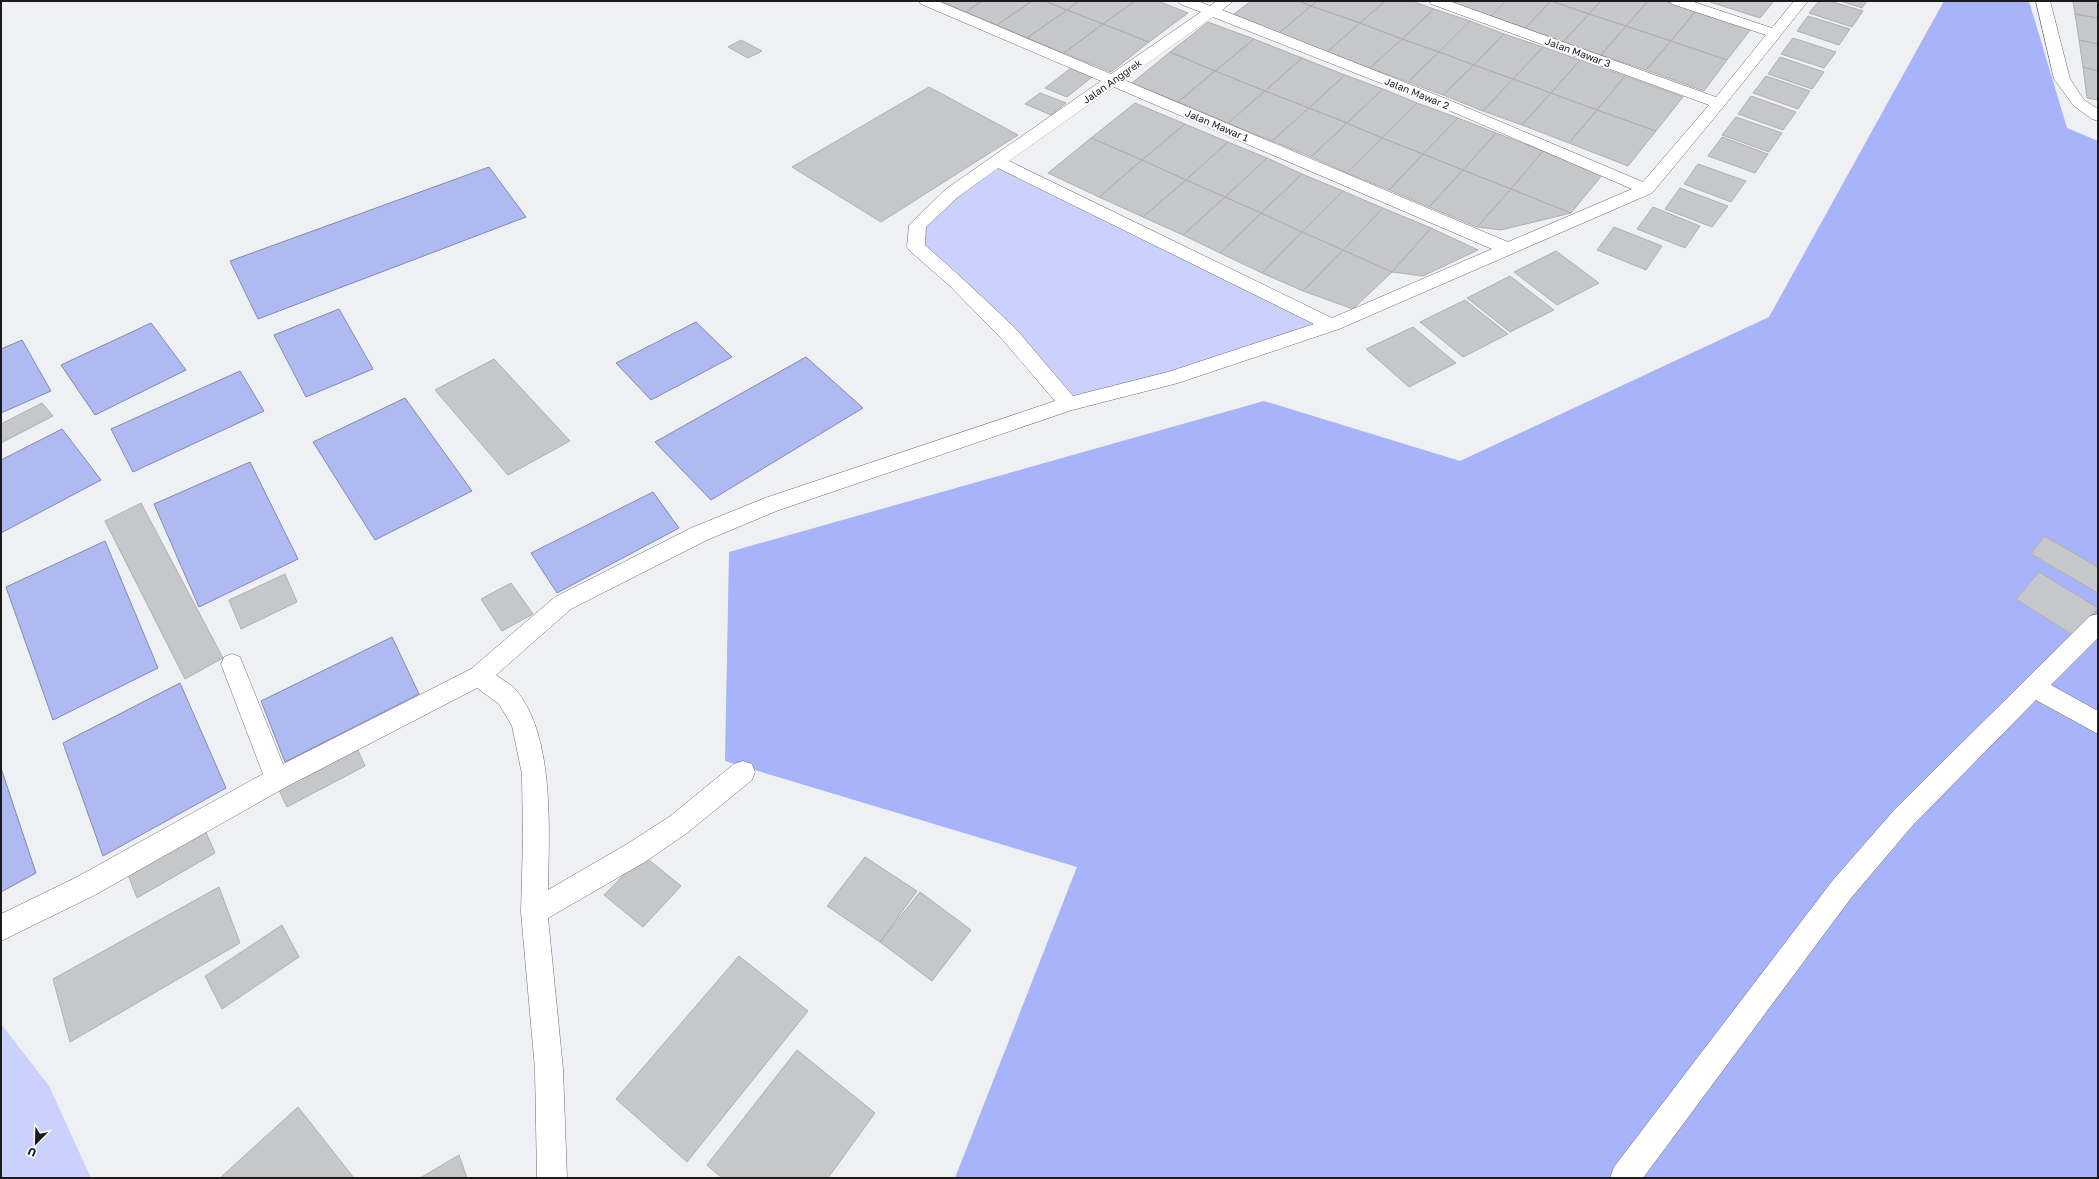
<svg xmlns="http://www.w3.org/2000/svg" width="2099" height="1179" viewBox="0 0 2099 1179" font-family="'Golos Text',sans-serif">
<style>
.green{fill:#c9d1fc}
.forest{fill:#a7b3fa}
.water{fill:#afbaf3;stroke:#838ab2}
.building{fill:#c6c7ca;stroke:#b0b0b3}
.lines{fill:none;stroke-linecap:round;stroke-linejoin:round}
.minor-casing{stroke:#6c6c6f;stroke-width:1}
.minor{fill:#fff;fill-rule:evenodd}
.labels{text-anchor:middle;stroke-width:4;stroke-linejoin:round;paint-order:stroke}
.far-street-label{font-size:10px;fill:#1b1b1c;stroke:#fdfdff}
</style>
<rect width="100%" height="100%" fill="#eff0f3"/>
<path class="green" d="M 999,162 L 1332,325 L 1069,404 L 916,247 L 918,225 Z
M 1,1024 L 49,1086 L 91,1178 L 1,1178 Z"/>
<path class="forest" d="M 1944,1 L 2029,1 L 2067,128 L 2098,141 L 2098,1178 L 955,1178 L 1077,867 L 725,761 L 729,552 L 1264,401 L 1460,461 L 1769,317 Z"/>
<path class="water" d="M 489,167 L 526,217 L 258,319 L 230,261 Z
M 339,309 L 373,369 L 306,397 L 274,335 Z
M 696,322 L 732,357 L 651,400 L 616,363 Z
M 151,323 L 186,370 L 95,415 L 61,365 Z
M 22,340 L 51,391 L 1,413 L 1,349 Z
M 806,357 L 863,408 L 711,500 L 655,442 Z
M 240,371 L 264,411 L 133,472 L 111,429 Z
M 405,398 L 472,491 L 375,540 L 313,442 Z
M 62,429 L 101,480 L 1,533 L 1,460 Z
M 250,462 L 298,559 L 199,607 L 154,504 Z
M 653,492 L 679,528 L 557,593 L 531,553 Z
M 105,541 L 158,668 L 53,720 L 6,587 Z
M 392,637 L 419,694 L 285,762 L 261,701 Z
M 180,683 L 226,788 L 103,856 L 63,743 Z
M 1,768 L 36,873 L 1,892 Z"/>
<path class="building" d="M 940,1 L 982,1 L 966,12 Z
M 982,1 L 1032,1 L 997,25 L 966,12 Z
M 1032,1 L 1045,1 L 1067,10 L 1027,38 L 997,25 Z
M 1045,1 L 1079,1 L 1067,10 Z
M 1079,1 L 1135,1 L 1103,24 L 1067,10 Z
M 1135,1 L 1158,1 L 1188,13 L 1149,42 L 1103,24 Z
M 1251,1 L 1299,1 L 1311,6 L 1279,33 L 1234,14 Z
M 1299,1 L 1317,1 L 1311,6 Z
M 1317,1 L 1385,1 L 1360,23 L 1311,6 Z
M 1385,1 L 1412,1 L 1434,9 L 1402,39 L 1360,23 Z
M 1457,1 L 1506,1 L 1491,16 L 1454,3 Z
M 1506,1 L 1551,1 L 1525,28 L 1491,16 Z
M 1551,1 L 1589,14 L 1563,42 L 1525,28 Z
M 1552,1 L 1601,1 L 1589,14 Z
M 1601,1 L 1648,1 L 1626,26 L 1589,14 Z
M 1648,1 L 1665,1 L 1696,11 L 1671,41 L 1626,26 Z
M 1707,1 L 1774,1 L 1760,18 Z
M 1819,1 L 1830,1 L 1863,11 L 1852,27 L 1809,13 Z
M 1840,1 L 1867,1 L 1862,8 Z
M 2073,1 L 2098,1 L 2098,18 L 2075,14 Z
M 1311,6 L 1360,23 L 1327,52 L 1279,33 Z
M 1434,9 L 1470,21 L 1439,52 L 1402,39 Z
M 1067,10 L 1103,24 L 1064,53 L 1027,38 Z
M 1696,11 L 1751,29 L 1727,60 L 1671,41 Z
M 1589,14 L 1626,26 L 1601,55 L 1563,42 Z
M 2075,14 L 2098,18 L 2098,44 L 2079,40 Z
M 1808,16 L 1850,29 L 1839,45 L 1797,31 Z
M 1470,21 L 1504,34 L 1474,65 L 1439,52 Z
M 1208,22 L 1254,39 L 1215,71 L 1170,52 Z
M 1360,23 L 1402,39 L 1370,68 L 1327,52 Z
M 1103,24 L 1149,42 L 1111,72 L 1064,53 Z
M 1626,26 L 1671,41 L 1646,70 L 1601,55 Z
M 1504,34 L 1543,47 L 1513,79 L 1474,65 Z
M 1793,38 L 1836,52 L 1824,68 L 1781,54 Z
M 1254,39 L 1302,58 L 1265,91 L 1215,71 Z
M 1402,39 L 1439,52 L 1408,82 L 1370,68 Z
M 741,40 L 762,51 L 748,58 L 728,47 Z
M 2079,40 L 2098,44 L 2098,71 L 2083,67 Z
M 1671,41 L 1727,60 L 1704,91 L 1646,70 Z
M 1543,47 L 1580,60 L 1551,93 L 1513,79 Z
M 1170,52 L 1215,71 L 1178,102 L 1132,83 Z
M 1439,52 L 1474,65 L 1443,95 L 1408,82 Z
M 1780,57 L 1824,72 L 1812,89 L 1768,74 Z
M 1302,58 L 1345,75 L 1309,108 L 1265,91 Z
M 1580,60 L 1625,76 L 1597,110 L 1551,93 Z
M 1474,65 L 1513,79 L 1483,111 L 1443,95 Z
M 2083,67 L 2098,71 L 2098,100 L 2087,98 Z
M 1071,68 L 1092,77 L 1067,97 L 1045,88 Z
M 1215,71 L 1265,91 L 1228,123 L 1178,102 Z
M 1345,75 L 1383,89 L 1347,123 L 1309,108 Z
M 1625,76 L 1683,97 L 1656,131 L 1597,110 Z
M 1766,76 L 1810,91 L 1798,109 L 1753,93 Z
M 1513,79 L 1551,93 L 1522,125 L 1483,111 Z
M 929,87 L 1018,135 L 881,222 L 792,167 Z
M 1383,89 L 1417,103 L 1382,138 L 1347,123 Z
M 1265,91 L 1309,108 L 1272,141 L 1228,123 Z
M 1040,93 L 1066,103 L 1051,115 L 1025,104 Z
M 1551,93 L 1597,110 L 1569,143 L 1522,125 Z
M 1751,96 L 1796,112 L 1783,130 L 1738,114 Z
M 1135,103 L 1185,124 L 1142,160 L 1091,138 Z
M 1417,103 L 1458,118 L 1423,154 L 1382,138 Z
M 1309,108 L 1347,123 L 1311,157 L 1272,141 Z
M 1597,110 L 1656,131 L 1628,166 L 1569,143 Z
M 1736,117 L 1782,133 L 1769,152 L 1722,135 Z
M 1458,118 L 1496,133 L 1463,170 L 1423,154 Z
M 1347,123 L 1382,138 L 1347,173 L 1311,157 Z
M 1185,124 L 1228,142 L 1186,180 L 1142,160 Z
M 1496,133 L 1543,151 L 1511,189 L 1463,170 Z
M 1722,137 L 1768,154 L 1755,173 L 1708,156 Z
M 1091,138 L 1142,160 L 1099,197 L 1048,173 Z
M 1382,138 L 1423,154 L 1389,190 L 1347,173 Z
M 1228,142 L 1267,158 L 1225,197 L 1186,180 Z
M 1543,151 L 1603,174 L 1571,213 L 1511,189 Z
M 1423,154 L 1463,170 L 1429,207 L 1389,190 Z
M 1267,158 L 1302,174 L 1261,213 L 1225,197 Z
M 1142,160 L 1186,180 L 1143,217 L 1099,197 Z
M 1698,164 L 1746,181 L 1731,202 L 1684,184 Z
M 1463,170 L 1511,189 L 1477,227 L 1429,207 Z
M 1302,174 L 1343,191 L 1302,232 L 1261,213 Z
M 1186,180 L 1225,197 L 1183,235 L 1143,217 Z
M 1680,188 L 1728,206 L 1712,227 L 1665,209 Z
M 1511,189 L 1571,213 L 1501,230 L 1477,227 Z
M 1343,191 L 1383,208 L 1343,250 L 1302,232 Z
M 1225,197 L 1261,213 L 1220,253 L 1183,235 Z
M 1653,207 L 1700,226 L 1685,248 L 1637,229 Z
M 1383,208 L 1431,228 L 1392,272 L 1343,250 Z
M 1261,213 L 1302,232 L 1262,273 L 1220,253 Z
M 1614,227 L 1662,246 L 1646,270 L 1597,250 Z
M 1431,228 L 1478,250 L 1423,276 L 1392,272 Z
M 1302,232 L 1343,250 L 1303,291 L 1262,273 Z
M 1343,250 L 1392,272 L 1353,309 L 1303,291 Z
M 1556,251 L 1599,283 L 1557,305 L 1514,272 Z
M 1510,276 L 1554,310 L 1510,332 L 1467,298 Z
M 1465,300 L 1508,334 L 1463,357 L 1420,322 Z
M 1413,327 L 1456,363 L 1409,387 L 1366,349 Z
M 494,359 L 570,441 L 508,475 L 435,390 Z
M 42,403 L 53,416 L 1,443 L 1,424 Z
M 141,503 L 223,658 L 185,679 L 105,521 Z
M 2044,536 L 2098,567 L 2098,593 L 2031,554 Z
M 2039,572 L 2098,608 L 2076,637 L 2016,599 Z
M 285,574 L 297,602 L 241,629 L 229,600 Z
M 511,583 L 533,614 L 502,631 L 481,599 Z
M 356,746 L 365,766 L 287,807 L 277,786 Z
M 202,823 L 215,853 L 137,898 L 125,867 Z
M 643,855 L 681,886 L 643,927 L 604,895 Z
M 865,857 L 917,891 L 880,942 L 827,906 Z
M 219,887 L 240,943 L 70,1042 L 53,979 Z
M 920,892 L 971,930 L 932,981 L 880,942 Z
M 282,925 L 299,957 L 222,1009 L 205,976 Z
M 739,956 L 808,1011 L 687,1162 L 616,1099 Z
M 797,1050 L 875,1113 L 828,1178 L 722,1178 L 707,1165 Z
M 298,1107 L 354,1178 L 220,1178 Z
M 459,1155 L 467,1178 L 420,1178 Z"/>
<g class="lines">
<defs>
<path id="minor" d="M 919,1 L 938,1 L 1111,74 L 1201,12 L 1180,4 L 1178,1 L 1198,1 L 1210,6 L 1217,1 L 1233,1 L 1222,10 L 1449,100 L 1643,182 L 1709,105 L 1431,4 L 1429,1 L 1449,1 L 1716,97 L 1766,35 L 1672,4 L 1670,1 L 1691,1 L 1772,28 L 1794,1 L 1808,1 L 1724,106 L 1652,193 L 1339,329 L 1178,383 L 1072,410 L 779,510 L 707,540 L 571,609 L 496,675 C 502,680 511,684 516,690 C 555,736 549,832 548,890 L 627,844 L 669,817 L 734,764 L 743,761 L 752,764 L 755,772 L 752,780 L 687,833 L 645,862 L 548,918 L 563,1069 L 567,1178 L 537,1178 L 535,1069 L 521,912 L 523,840 L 522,774 L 512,726 L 499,704 L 477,688 L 286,787 L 93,896 L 1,941 L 1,914 L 75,878 L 263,774 L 221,664 L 224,657 L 232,654 L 240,657 L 283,764 L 471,669 L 555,597 L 691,528 L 765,498 L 1055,401 L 1002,339 L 951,287 L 910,251 L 907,247 L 909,225 L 946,189 L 1101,81 L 921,4 ZM 1213,17 L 1439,106 L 1632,189 L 1508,242 L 1124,80 ZM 1114,87 L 1492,249 L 1332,318 L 1009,161 ZM 998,168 L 1314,324 L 1168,372 L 1073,396 L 1016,329 L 963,279 L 925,245 L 926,227 L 958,197 Z
M 2036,1 L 2050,1 L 2070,79 L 2084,100 L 2098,109 L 2098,121 L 2092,119 L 2074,106 L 2054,79 Z
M 2098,614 L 2098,638 L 2051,685 L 2098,711 L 2098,734 L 2036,700 L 1913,825 L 1851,898 L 1643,1178 L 1610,1178 L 1614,1167 L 1833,880 L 1895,809 L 2090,616 Z"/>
</defs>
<use href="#minor" class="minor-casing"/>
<use href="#minor" class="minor"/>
</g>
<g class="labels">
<g class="far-street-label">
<text transform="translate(1578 52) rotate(20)" y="4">Jalan Mawar 3</text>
<text transform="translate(1112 81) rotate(-35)" y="4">Jalan Anggrek</text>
<text transform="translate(1417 93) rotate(22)" y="4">Jalan Mawar 2</text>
<text transform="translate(1217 125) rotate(23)" y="4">Jalan Mawar 1</text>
</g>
</g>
<rect width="2099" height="1179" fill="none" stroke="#1b1b1c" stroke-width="4"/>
<g transform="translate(36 1143) rotate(203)" stroke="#fdfdff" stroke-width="3" paint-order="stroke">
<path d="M0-3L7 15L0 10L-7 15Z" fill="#1b1b1c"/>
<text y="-6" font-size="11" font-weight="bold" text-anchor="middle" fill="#1b1b1c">U</text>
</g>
</svg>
